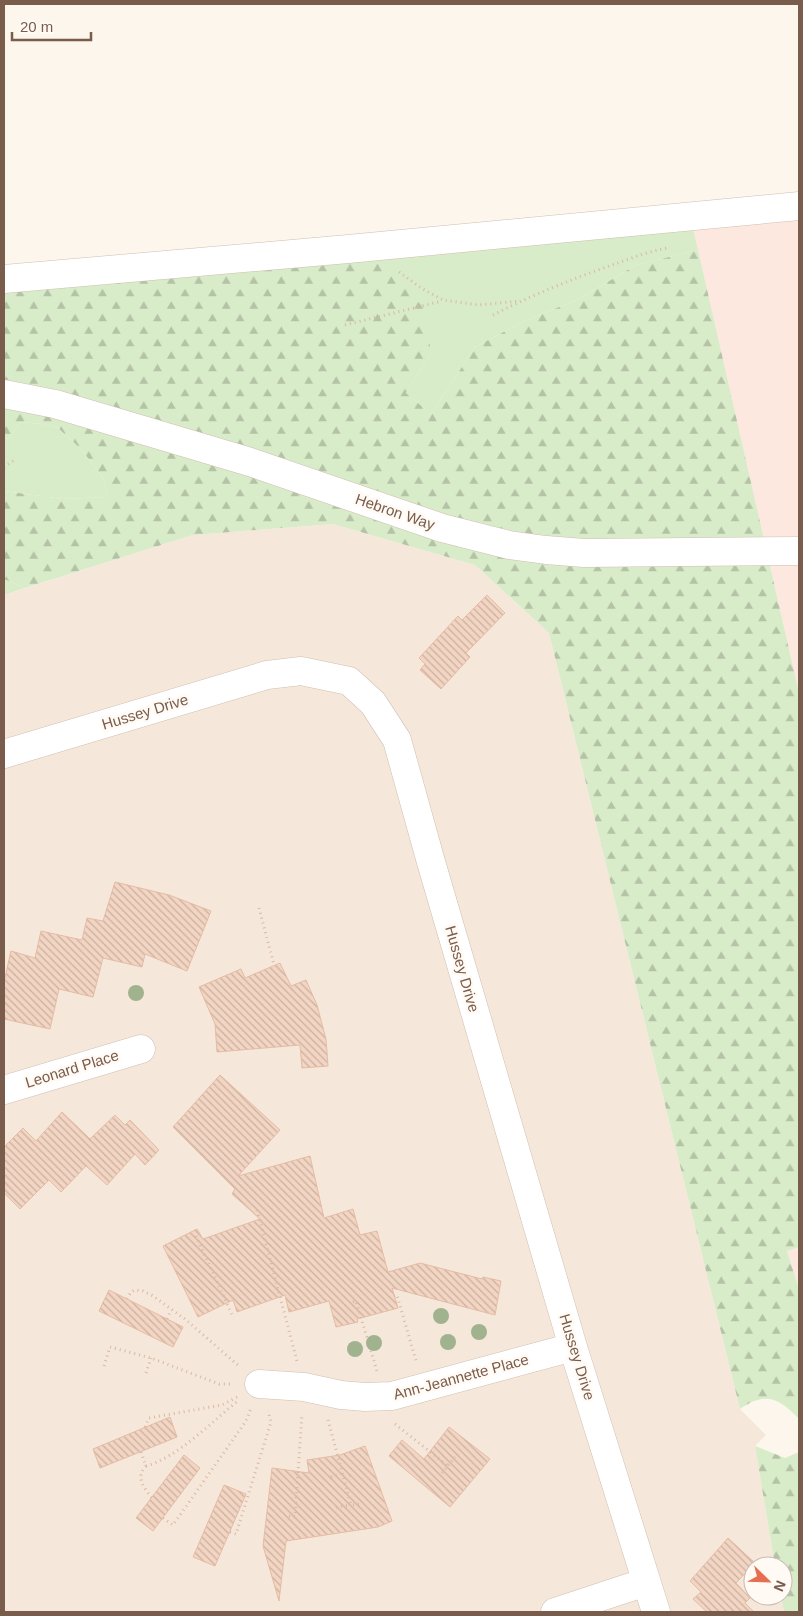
<svg xmlns="http://www.w3.org/2000/svg" width="803" height="1616" viewBox="0 0 803 1616" font-family="Helvetica,sans-serif">
<style>
.residential{fill:#f5e8da}
.commercial{fill:#fde8e0}
.green{fill:#d8ecc9}
.forest{fill:url(#forest-firs)}
.building{fill:url(#building-back-hatch);stroke:#e6bba3}
.lines{fill:none;stroke-linecap:round;stroke-linejoin:round}
.minor-casing{stroke:#d1beb0;stroke-width:29}
.path{stroke:#d9b8a5;stroke-width:3;stroke-dasharray:1 4;stroke-linecap:butt}
.minor{stroke:#fff;stroke-width:28}
.tree{fill:#a0b28e}
.labels{text-anchor:middle;stroke-width:5;stroke-linejoin:round;paint-order:stroke}
.street-label{font-size:15px;fill:#7a5c4d;stroke:#fffaf3}
</style>
<defs>
<pattern id="forest-firs" width="22" height="20" patternUnits="userSpaceOnUse" patternTransform="scale(1.25)"><rect width="22" height="20" fill="#d8ecc9"/><path d="M5 1l3.5 6h-7zM16 11l3.5 6h-7z" fill="#b4c2a5"/></pattern>
<pattern id="building-back-hatch" width="6" height="6" patternUnits="userSpaceOnUse" patternTransform="scale(1.25)"><rect width="6" height="6" fill="#f3d5c3"/><path d="M-1 5l2 2M0 0l6 6M5-1l2 2" fill="none" stroke="#cab0a1"/></pattern>
</defs>
<rect width="100%" height="100%" fill="#fdf6ec"/>
<path class="residential" d="M 333,524 L 475,565 L 549,633 L 740,1409 L 766,1435 L 755,1446 L 775,1566 L 753,1566 L 753,1596 L 781,1596 L 784,1612 L 4,1612 L 4,595 L 193,535 Z"/>
<path class="commercial" d="M 799,206 L 799,693 L 690,216 Z
M 799,1247 L 799,1289 L 787,1251 Z"/>
<path class="green" d="M 690,216 L 698,250 L 636,265 L 579,299 L 522,322 L 475,347 L 431,414 L 406,393 L 431,353 L 367,247 Z
M 20,422 L 42,424 L 58,428 L 82,450 L 104,480 L 107,497 L 63,499 L 4,491 L 4,439 L 9,438 Z
M 4,579 L 25,588 L 4,595 Z"/>
<path class="forest" d="M 367,247 L 425,309 L 431,353 L 406,393 L 431,414 L 475,347 L 522,322 L 579,299 L 636,265 L 698,250 L 799,693 L 799,1247 L 787,1251 L 799,1289 L 799,1419 C 779,1398 766,1391 740,1409 L 549,633 L 475,565 L 333,524 L 193,535 L 25,588 L 4,579 L 4,491 L 63,499 L 107,497 L 104,480 L 82,450 L 58,428 L 42,424 L 20,422 L 9,438 L 4,439 L 4,276 Z
M 755,1446 L 785,1458 L 799,1452 L 799,1538 L 798,1539 L 799,1550 L 799,1612 L 784,1612 L 781,1596 L 783,1596 L 783,1566 L 775,1566 Z"/>
<path class="building" d="M 487,595 L 505,613 L 466,653 L 470,657 L 441,689 L 420,670 L 425,664 L 419,658 L 458,616 L 462,620 Z
M 115,882 L 169,895 L 211,911 L 187,971 L 145,954 L 142,967 L 103,958 L 93,997 L 59,989 L 50,1029 L 4,1019 L 4,982 L 11,951 L 35,958 L 41,931 L 82,940 L 87,918 L 103,921 Z
M 280,963 L 291,986 L 306,980 L 317,1005 L 326,1039 L 328,1066 L 302,1068 L 300,1045 L 217,1052 L 215,1024 L 199,987 L 241,969 L 245,978 Z
M 220,1075 L 280,1130 L 238,1176 L 310,1156 L 324,1218 L 353,1209 L 360,1235 L 377,1231 L 388,1272 L 420,1263 L 482,1279 L 483,1277 L 501,1281 L 495,1315 L 392,1288 L 398,1308 L 357,1319 L 358,1322 L 336,1327 L 329,1301 L 289,1312 L 285,1295 L 237,1312 L 233,1300 L 198,1317 L 163,1246 L 197,1229 L 203,1239 L 260,1219 L 232,1194 L 235,1189 L 173,1127 Z
M 62,1112 L 90,1139 L 115,1115 L 125,1125 L 130,1120 L 159,1150 L 145,1165 L 135,1154 L 107,1185 L 86,1166 L 61,1192 L 49,1180 L 20,1209 L 4,1193 L 4,1147 L 23,1128 L 36,1141 Z
M 109,1290 L 183,1327 L 173,1347 L 99,1311 Z
M 170,1417 L 177,1437 L 100,1468 L 93,1449 Z
M 449,1427 L 490,1459 L 450,1507 L 389,1456 L 402,1440 L 424,1459 Z
M 365,1446 L 392,1521 L 378,1527 L 286,1541 L 279,1601 L 263,1546 L 272,1468 L 309,1473 L 307,1460 L 340,1455 Z
M 184,1455 L 200,1468 L 153,1531 L 136,1518 Z
M 224,1485 L 246,1494 L 215,1566 L 193,1557 Z
M 728,1538 L 755,1563 L 736,1583 L 750,1598 L 745,1603 L 754,1612 L 707,1612 L 693,1599 L 701,1592 L 690,1581 Z"/>
<g class="lines">
<defs>
<path id="minor" d="M 4,279 L 348,249 L 799,206
M 4,394 L 55,404 L 250,462 L 442,528 L 509,545 L 546,550 L 584,553 L 799,551
M 4,754 L 267,675 L 301,671 L 349,681 L 373,703 L 397,740 L 431,862 L 573,1347 L 656,1612
M 4,1090 L 141,1049
M 259,1384 L 304,1387 L 341,1395 L 365,1397 L 392,1396 L 573,1347
M 555,1612 L 646,1582"/>
</defs>
<use href="#minor" class="minor-casing"/>
<path class="path" d="M 399,272 L 421,288 L 443,300 L 479,305 L 520,301
M 493,315 C 532,295 572,279 612,265 C 630,259 648,251 668,248
M 345,325 L 442,301
M 4,467 L 16,459
M 259,908 L 274,965
M 257,1210 L 297,1361
M 196,1236 L 233,1317
M 394,1296 L 397,1295 L 416,1361
M 127,1299 L 131,1292 L 135,1290 L 143,1291 L 153,1296 L 185,1319 L 240,1367
M 353,1302 L 356,1301 L 377,1371
M 167,1319 L 171,1310
M 104,1366 L 110,1347 L 151,1358 L 219,1384 L 233,1384
M 146,1373 L 151,1358
M 328,1420 L 351,1505 L 360,1504
M 395,1424 L 448,1466
M 145,1427 L 149,1418 L 222,1405 L 237,1397
M 141,1452 L 146,1466 C 177,1458 214,1420 239,1400
M 146,1466 C 135,1477 144,1488 152,1498
M 442,1473 L 455,1457
M 331,1477 L 343,1473
M 344,1477 L 352,1474
M 336,1507 L 351,1505
M 289,1516 L 295,1517 L 302,1414
M 163,1518 L 173,1525 L 246,1421 L 251,1408
M 230,1532 L 236,1534 L 271,1422 L 268,1411"/>
<use href="#minor" class="minor"/>
</g>
<g class="tree">
<circle cx="136" cy="993" r="8"/>
<circle cx="441" cy="1316" r="8"/>
<circle cx="479" cy="1332" r="8"/>
<circle cx="448" cy="1342" r="8"/>
<circle cx="374" cy="1343" r="8"/>
<circle cx="355" cy="1349" r="8"/>
</g>
<g class="labels">
<g class="street-label">
<text transform="translate(395 512) rotate(19)" y="5">Hebron Way</text>
<text transform="translate(145 712) rotate(-17)" y="5">Hussey Drive</text>
<text transform="translate(462 969) rotate(74)" y="5">Hussey Drive</text>
<text transform="translate(72 1069) rotate(-17)" y="5">Leonard Place</text>
<text transform="translate(577 1357) rotate(73)" y="5">Hussey Drive</text>
<text transform="translate(461 1377) rotate(-15)" y="5">Ann-Jeannette Place</text>
</g>
</g>
<rect width="803" height="1616" fill="none" stroke="#7a5c4d" stroke-width="10"/>
<g transform="translate(768 1581) rotate(113)"><circle r="24" fill="#fffaf3" stroke="#cabbb1"/>
<path d="M0-4L9 19L0 12L-9 19Z" fill="#e76f51"/>
<text y="-8" font-size="14" font-weight="bold" text-anchor="middle" fill="#7a5c4d">N</text>
</g>
<path d="M12 32v8h79v-8" fill="none" stroke="#7a5c4d" stroke-width="2.5"/>
<text x="20" y="32" font-size="15" fill="#7a5c4d" stroke="#fffaf3" stroke-width="4" paint-order="stroke">20 m</text>
</svg>
